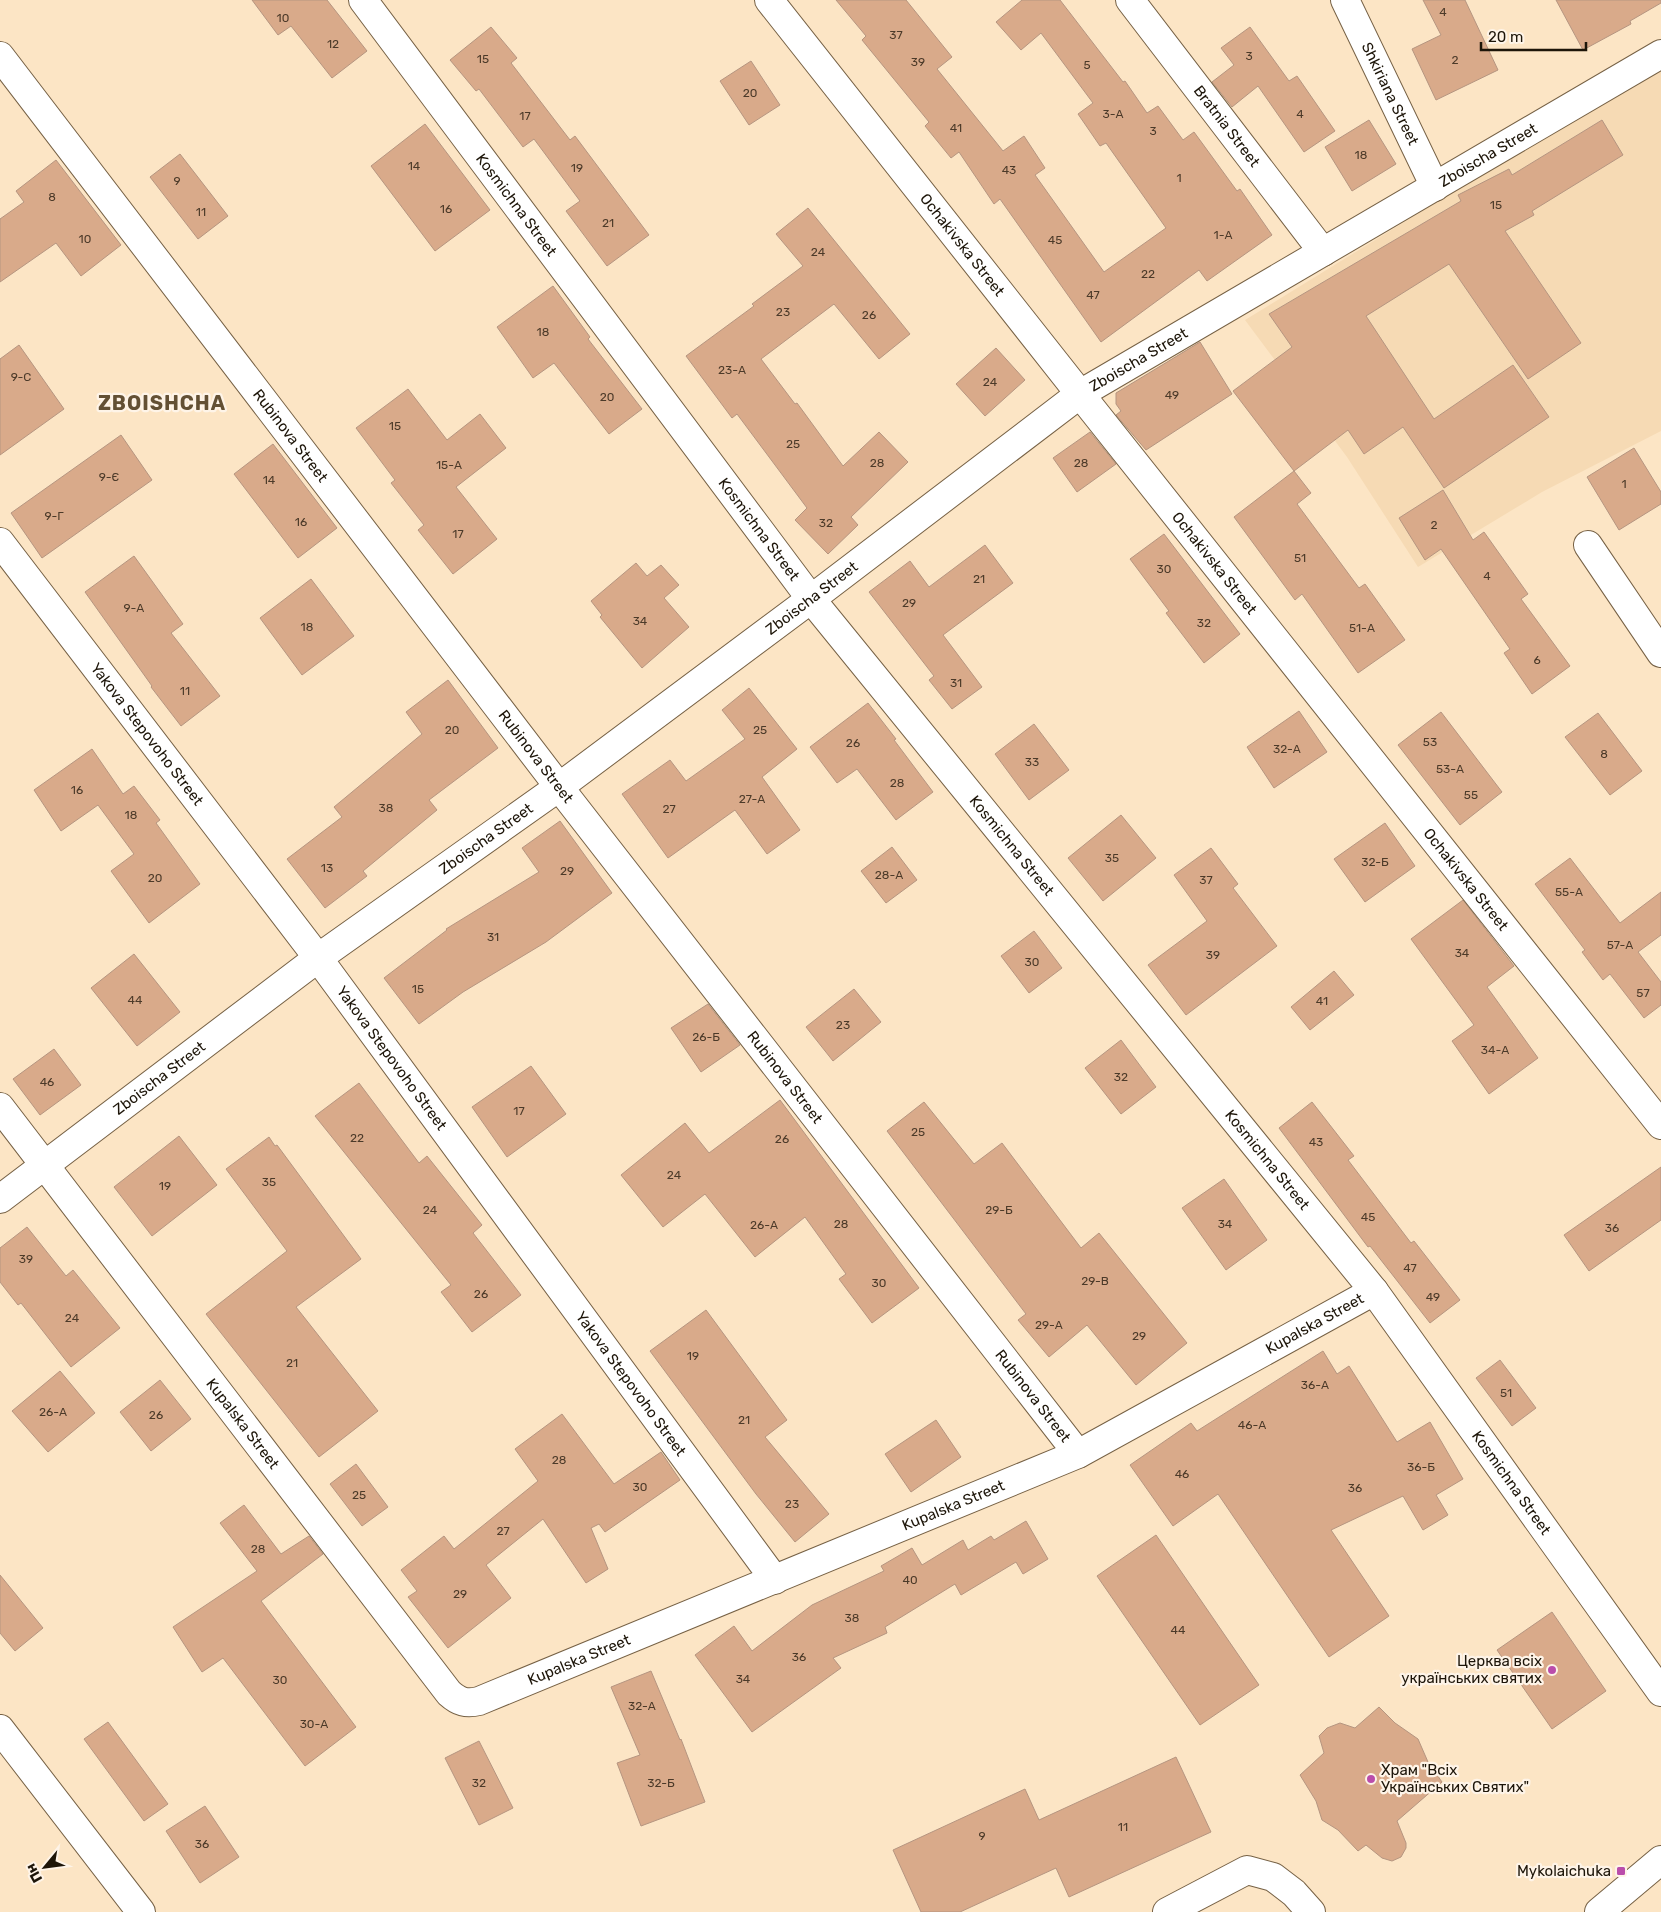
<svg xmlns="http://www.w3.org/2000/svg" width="1661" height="1912" viewBox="0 0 1661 1912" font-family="Rubik,sans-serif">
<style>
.built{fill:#f6dab4}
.building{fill:#d9aa8a;stroke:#b59580}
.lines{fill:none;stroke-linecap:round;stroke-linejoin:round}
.minor-casing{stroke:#766145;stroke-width:30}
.major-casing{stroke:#766145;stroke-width:30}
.minor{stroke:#fff;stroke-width:28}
.major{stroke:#fff;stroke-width:28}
.poi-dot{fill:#ba4dab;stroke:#fef4e8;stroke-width:2}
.labels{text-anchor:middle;stroke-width:4.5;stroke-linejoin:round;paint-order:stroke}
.number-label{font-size:12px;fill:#4c3a29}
.street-label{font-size:15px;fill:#1d1509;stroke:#fef4e8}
.poi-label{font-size:15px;fill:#1d1509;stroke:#fef4e8;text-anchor:end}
.district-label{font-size:20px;font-weight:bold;letter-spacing:1px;fill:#635034;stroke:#fef4e8}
</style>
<rect width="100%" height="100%" fill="#fce5c5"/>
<path class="built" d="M 1661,68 L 1661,431 L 1542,492 L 1418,567 L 1347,457 L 1245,320 L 1593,106 Z"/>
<path class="building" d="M 252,0 L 327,0 L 367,51 L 332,78 L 291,26 L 278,35 Z
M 836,0 L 906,0 L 952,57 L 937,69 L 1003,151 L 1024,136 L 1045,168 L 1035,175 L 1104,272 L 1166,228 L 1106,143 L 1100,146 L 1078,114 L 1093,103 L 1041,33 L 1021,50 L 996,22 L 1022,0 L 1060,0 L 1123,82 L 1125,81 L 1147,113 L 1158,106 L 1183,140 L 1194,132 L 1237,191 L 1240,189 L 1272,235 L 1207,281 L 1199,270 L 1101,342 L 1000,199 L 994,204 L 959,152 L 951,158 L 925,126 L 929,122 L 862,40 L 866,36 Z
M 1423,0 L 1465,0 L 1498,70 L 1436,100 L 1412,49 L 1441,35 Z
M 1556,0 L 1661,0 L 1661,3 L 1630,21 L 1631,24 L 1583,50 Z
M 491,27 L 517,58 L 511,63 L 570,140 L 575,136 L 649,235 L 607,266 L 566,211 L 580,201 L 534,139 L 523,147 L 479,89 L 476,91 L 450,60 Z
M 1250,27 L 1289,81 L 1297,76 L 1335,131 L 1304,152 L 1258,86 L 1232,107 L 1212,82 L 1234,65 L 1221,48 Z
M 751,61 L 780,105 L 749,125 L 720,81 Z
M 1369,120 L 1396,164 L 1352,191 L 1325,147 Z
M 1602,120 L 1623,155 L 1532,211 L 1534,215 L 1505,231 L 1581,343 L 1528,379 L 1449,264 L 1366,316 L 1434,419 L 1513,365 L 1549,417 L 1444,488 L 1403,427 L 1364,454 L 1348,430 L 1294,471 L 1233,391 L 1292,347 L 1269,314 L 1461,201 L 1458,195 L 1509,169 L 1512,175 Z
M 425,124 L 490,210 L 435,251 L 371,166 Z
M 180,154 L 228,216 L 198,239 L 150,177 Z
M 56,160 L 121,245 L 81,276 L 56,243 L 0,282 L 0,219 L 24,202 L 16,191 Z
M 808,208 L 910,334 L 879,359 L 834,304 L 761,359 L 795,404 L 797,403 L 843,466 L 879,432 L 908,462 L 851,517 L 858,525 L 828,554 L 795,520 L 807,508 L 737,414 L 732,418 L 686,356 L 754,306 L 752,304 L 803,266 L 776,234 Z
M 553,286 L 590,337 L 588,339 L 642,409 L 609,434 L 554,363 L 533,378 L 497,327 Z
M 1200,342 L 1232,394 L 1146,450 L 1116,415 L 1121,411 L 1116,404 L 1116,393 Z
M 19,345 L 64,409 L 0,455 L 0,359 Z
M 996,348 L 1025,380 L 985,416 L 956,384 Z
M 408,389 L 447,440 L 480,414 L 506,448 L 456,487 L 497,539 L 453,574 L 418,530 L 424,525 L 391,483 L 395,480 L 356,428 Z
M 1090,432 L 1116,464 L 1077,492 L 1053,458 Z
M 121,435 L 152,480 L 42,558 L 11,513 Z
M 273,444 L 337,528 L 298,558 L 234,474 Z
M 1634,448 L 1661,492 L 1661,504 L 1619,530 L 1587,477 Z
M 1294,471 L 1311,493 L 1297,504 L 1359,588 L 1365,584 L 1405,640 L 1358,673 L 1302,594 L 1295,600 L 1234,517 Z
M 1443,490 L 1473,540 L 1484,532 L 1528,594 L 1521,599 L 1570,666 L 1532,694 L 1504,653 L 1510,649 L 1441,549 L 1425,560 L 1399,518 Z
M 1164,534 L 1240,634 L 1204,663 L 1166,613 L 1169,611 L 1130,559 Z
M 985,545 L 1013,583 L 943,635 L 982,687 L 952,709 L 929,680 L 934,676 L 869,592 L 910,561 L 929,587 Z
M 134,556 L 183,624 L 171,633 L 220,696 L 181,726 L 151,687 L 152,686 L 85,592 Z
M 636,563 L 647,576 L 661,565 L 679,585 L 664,598 L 689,627 L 642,668 L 600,617 L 602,615 L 591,601 Z
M 311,579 L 354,636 L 302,675 L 260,618 Z
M 448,680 L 498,748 L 429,800 L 437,810 L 363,871 L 367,876 L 325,908 L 287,859 L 342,817 L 334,807 L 422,734 L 406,712 Z
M 749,688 L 797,749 L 762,777 L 800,830 L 767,854 L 735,810 L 668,858 L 622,794 L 670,760 L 686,781 L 745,739 L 722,710 Z
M 868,703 L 896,739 L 894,740 L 933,792 L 896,820 L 857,769 L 837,783 L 810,747 Z
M 1299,711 L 1327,752 L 1274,788 L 1247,747 Z
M 1441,712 L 1502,792 L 1460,825 L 1398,745 Z
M 1598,713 L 1642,771 L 1610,795 L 1565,737 Z
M 1034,724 L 1069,770 L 1029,800 L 995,754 Z
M 92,749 L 123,794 L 134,786 L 160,820 L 156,823 L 200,884 L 149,923 L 111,871 L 134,854 L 98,805 L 61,831 L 34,790 Z
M 1121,815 L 1156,858 L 1103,901 L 1068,858 Z
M 560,821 L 612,893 L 546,942 L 463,992 L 419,1024 L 384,978 L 447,930 L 446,929 L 539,872 L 522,848 Z
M 1385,823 L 1415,866 L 1365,902 L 1334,859 Z
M 892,847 L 917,880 L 886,903 L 861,871 Z
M 1211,848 L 1238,884 L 1233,888 L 1277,946 L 1186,1015 L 1148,965 L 1207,921 L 1174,875 Z
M 1570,858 L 1620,923 L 1661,892 L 1661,935 L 1638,952 L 1661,982 L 1661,1005 L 1644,1018 L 1610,974 L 1603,980 L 1582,952 L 1585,950 L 1535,884 Z
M 1463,900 L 1514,966 L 1487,987 L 1538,1058 L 1489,1094 L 1452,1041 L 1474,1025 L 1411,939 Z
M 1034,931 L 1062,968 L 1029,993 L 1001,956 Z
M 134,954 L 180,1012 L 137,1046 L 91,988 Z
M 1334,971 L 1354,995 L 1310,1030 L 1291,1007 Z
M 854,989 L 881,1022 L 833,1061 L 806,1027 Z
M 708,1004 L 740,1045 L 701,1072 L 671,1028 Z
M 1121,1040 L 1156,1087 L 1121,1114 L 1085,1068 Z
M 54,1049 L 81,1085 L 40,1115 L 13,1079 Z
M 531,1066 L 566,1114 L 507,1157 L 472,1107 Z
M 359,1083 L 419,1163 L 427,1156 L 482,1225 L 473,1233 L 521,1295 L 472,1332 L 441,1292 L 451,1285 L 315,1116 Z
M 780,1100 L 919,1288 L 872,1323 L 839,1279 L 846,1274 L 805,1217 L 755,1257 L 705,1194 L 663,1227 L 621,1175 L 685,1123 L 709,1153 Z
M 924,1102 L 974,1164 L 1002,1143 L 1081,1248 L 1099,1233 L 1187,1343 L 1136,1385 L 1087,1325 L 1049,1357 L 1018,1320 L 1026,1314 L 887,1131 Z
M 1312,1102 L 1354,1156 L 1348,1160 L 1411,1243 L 1414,1241 L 1460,1300 L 1430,1323 L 1370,1246 L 1368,1247 L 1279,1128 Z
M 179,1136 L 217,1185 L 152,1236 L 114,1187 Z
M 269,1137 L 275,1146 L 277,1145 L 361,1259 L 296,1307 L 378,1411 L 319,1457 L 206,1314 L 287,1251 L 226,1169 Z
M 1661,1167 L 1661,1220 L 1589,1271 L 1564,1235 Z
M 1224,1179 L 1267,1240 L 1226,1270 L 1182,1208 Z
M 27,1227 L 66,1276 L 73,1270 L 120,1328 L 71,1367 L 21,1303 L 18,1305 L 0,1282 L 0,1248 Z
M 706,1310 L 787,1420 L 765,1437 L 829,1514 L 795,1542 L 756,1494 L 650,1351 Z
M 1323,1351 L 1337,1374 L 1349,1366 L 1397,1442 L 1430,1422 L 1463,1479 L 1436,1495 L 1448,1515 L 1423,1530 L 1403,1496 L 1331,1530 L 1389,1616 L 1329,1657 L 1218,1494 L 1173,1526 L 1130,1465 L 1191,1423 L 1197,1431 Z
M 1500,1360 L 1536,1408 L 1512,1426 L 1476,1378 Z
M 60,1371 L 95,1413 L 48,1452 L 12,1411 Z
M 160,1380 L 191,1419 L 151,1451 L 120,1412 Z
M 562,1414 L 614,1484 L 661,1452 L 680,1480 L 605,1532 L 599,1524 L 591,1528 L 608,1569 L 586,1583 L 543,1519 L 486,1565 L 511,1598 L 448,1648 L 408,1597 L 417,1591 L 401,1570 L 444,1536 L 454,1549 L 538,1481 L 515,1449 Z
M 936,1420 L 961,1457 L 911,1492 L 885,1454 Z
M 356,1464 L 388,1507 L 362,1526 L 330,1484 Z
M 244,1505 L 281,1554 L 309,1536 L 323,1554 L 261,1601 L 356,1727 L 305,1766 L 223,1658 L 202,1672 L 173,1627 L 257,1571 L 220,1523 Z
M 1026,1521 L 1048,1559 L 1023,1574 L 1016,1562 L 961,1595 L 955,1584 L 885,1627 L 887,1633 L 833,1658 L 841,1668 L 752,1732 L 695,1655 L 734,1626 L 752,1651 L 812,1605 L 884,1571 L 881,1566 L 912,1548 L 922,1565 L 963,1540 L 968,1550 L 991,1536 L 994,1540 Z
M 1156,1535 L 1259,1685 L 1200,1725 L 1097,1576 Z
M 0,1575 L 43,1628 L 15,1651 L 0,1633 Z
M 1552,1612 L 1606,1691 L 1552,1729 L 1497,1650 Z
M 651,1671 L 680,1740 L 681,1739 L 705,1802 L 641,1826 L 617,1763 L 640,1755 L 611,1687 Z
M 1379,1707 L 1395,1723 L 1418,1739 L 1428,1762 L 1442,1782 L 1397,1821 L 1406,1843 L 1406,1848 L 1401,1857 L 1392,1861 L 1382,1858 L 1366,1845 L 1358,1851 L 1338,1830 L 1322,1820 L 1316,1801 L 1300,1775 L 1324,1753 L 1319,1736 L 1327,1728 L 1340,1723 L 1355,1728 Z
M 108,1722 L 168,1804 L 144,1821 L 84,1739 Z
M 479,1741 L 513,1808 L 479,1825 L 445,1758 Z
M 1176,1757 L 1211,1832 L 1069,1897 L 1056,1868 L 960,1912 L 921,1912 L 893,1850 L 1025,1789 L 1039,1820 Z
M 205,1806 L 239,1857 L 200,1883 L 166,1831 Z"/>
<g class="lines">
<defs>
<g id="minor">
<path id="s1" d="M 363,0 L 811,599 L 1374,1291 L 1661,1692"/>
<path id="s2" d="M 769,0 L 1080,394 L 1661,1125"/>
<path id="s3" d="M 1130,0 L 1323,252"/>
<path id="s4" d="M 1345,0 L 1435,187"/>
<path id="s5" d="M 0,56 L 559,787 L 1078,1454"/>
<path id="s6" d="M 0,542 L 318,958 L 775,1580"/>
<path d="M 1588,545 L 1661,653"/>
<path id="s7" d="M 0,1107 L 449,1693 C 459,1702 466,1704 479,1701 L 1078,1454 L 1374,1291"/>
<path id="s8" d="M 0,1199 L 318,958 L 559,787 L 811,599 L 1080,394 L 1661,54"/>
<path d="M 1167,1912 L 1247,1870 L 1273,1877 L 1294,1893 L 1311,1912"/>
</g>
<path id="major" d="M 0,1729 L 141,1912
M 1599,1912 L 1661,1860"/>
</defs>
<use href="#minor" class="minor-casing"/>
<use href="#major" class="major-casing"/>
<use href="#minor" class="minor"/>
<use href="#major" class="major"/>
</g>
<g class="poi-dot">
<circle cx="1552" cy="1670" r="5"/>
<circle cx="1371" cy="1779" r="5"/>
<rect x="1616" y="1866" width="10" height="10" rx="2.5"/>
</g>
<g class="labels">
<g class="number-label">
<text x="1443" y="16">4</text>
<text x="283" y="22">10</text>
<text x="896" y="39">37</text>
<text x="333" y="48">12</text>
<text x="1249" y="60">3</text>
<text x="483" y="63">15</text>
<text x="1455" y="64">2</text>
<text x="918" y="66">39</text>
<text x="1087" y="69">5</text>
<text x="750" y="97">20</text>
<text x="1113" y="118">3-А</text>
<text x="1300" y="118">4</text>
<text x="525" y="120">17</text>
<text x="956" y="132">41</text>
<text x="1153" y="135">3</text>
<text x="1361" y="159">18</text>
<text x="414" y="170">14</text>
<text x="577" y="172">19</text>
<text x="1009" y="174">43</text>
<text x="1179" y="182">1</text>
<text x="177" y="185">9</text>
<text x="52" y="201">8</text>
<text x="1496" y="209">15</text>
<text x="446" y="213">16</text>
<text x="201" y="216">11</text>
<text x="608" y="227">21</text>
<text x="1223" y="239">1-А</text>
<text x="85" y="243">10</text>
<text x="1055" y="244">45</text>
<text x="818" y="256">24</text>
<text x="1148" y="278">22</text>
<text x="1093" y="299">47</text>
<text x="783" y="316">23</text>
<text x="869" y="319">26</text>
<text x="543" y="336">18</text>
<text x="732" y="374">23-А</text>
<text x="21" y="381">9-С</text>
<text x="990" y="386">24</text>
<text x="1172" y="399">49</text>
<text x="607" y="401">20</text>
<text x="395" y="430">15</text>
<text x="793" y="448">25</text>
<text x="877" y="467">28</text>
<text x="1081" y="467">28</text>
<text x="449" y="469">15-А</text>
<text x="109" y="481">9-Є</text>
<text x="269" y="484">14</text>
<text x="1624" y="488">1</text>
<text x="54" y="520">9-Г</text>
<text x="301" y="526">16</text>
<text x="826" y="527">32</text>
<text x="1434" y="529">2</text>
<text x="458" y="538">17</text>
<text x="1300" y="562">51</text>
<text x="1164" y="573">30</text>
<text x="1487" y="580">4</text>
<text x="979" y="583">21</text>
<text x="909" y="607">29</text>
<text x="134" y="612">9-А</text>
<text x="640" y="625">34</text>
<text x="1204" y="627">32</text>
<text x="307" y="631">18</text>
<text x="1362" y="632">51-А</text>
<text x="1537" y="664">6</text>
<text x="956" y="687">31</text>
<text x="185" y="695">11</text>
<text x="452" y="734">20</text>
<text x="760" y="734">25</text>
<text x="1430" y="746">53</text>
<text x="853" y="747">26</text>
<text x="1287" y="753">32-А</text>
<text x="1604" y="758">8</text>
<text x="1032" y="766">33</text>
<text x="1450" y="773">53-А</text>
<text x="897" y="787">28</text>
<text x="77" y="794">16</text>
<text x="1471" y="799">55</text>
<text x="752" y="803">27-А</text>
<text x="386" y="812">38</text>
<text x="669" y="813">27</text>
<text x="131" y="819">18</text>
<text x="1112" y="862">35</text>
<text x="1375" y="866">32-Б</text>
<text x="327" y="872">13</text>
<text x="567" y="875">29</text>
<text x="889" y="879">28-А</text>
<text x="155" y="882">20</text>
<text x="1206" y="884">37</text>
<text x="1569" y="896">55-А</text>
<text x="493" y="941">31</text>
<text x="1620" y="949">57-А</text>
<text x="1462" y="957">34</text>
<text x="1213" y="959">39</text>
<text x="1032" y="966">30</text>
<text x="418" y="993">15</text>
<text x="1643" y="997">57</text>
<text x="135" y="1004">44</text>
<text x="1322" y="1005">41</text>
<text x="843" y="1029">23</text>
<text x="706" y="1041">26-Б</text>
<text x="1495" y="1054">34-А</text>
<text x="1121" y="1081">32</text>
<text x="47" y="1086">46</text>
<text x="519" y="1115">17</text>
<text x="918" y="1136">25</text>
<text x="357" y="1142">22</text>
<text x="782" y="1143">26</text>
<text x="1316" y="1146">43</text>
<text x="674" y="1179">24</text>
<text x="269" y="1186">35</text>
<text x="165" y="1190">19</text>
<text x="430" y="1214">24</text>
<text x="999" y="1214">29-Б</text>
<text x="1368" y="1221">45</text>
<text x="841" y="1228">28</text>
<text x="1225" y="1228">34</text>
<text x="764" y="1229">26-А</text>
<text x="1612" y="1232">36</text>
<text x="26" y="1263">39</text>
<text x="1410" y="1272">47</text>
<text x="1095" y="1285">29-В</text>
<text x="879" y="1287">30</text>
<text x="481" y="1298">26</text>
<text x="1433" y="1301">49</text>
<text x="72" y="1322">24</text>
<text x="1049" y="1329">29-А</text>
<text x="1139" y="1340">29</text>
<text x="693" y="1360">19</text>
<text x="292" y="1367">21</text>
<text x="1315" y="1389">36-А</text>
<text x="1506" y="1397">51</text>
<text x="53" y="1416">26-А</text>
<text x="156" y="1419">26</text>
<text x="744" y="1424">21</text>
<text x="1252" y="1429">46-А</text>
<text x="559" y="1464">28</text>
<text x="1421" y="1471">36-Б</text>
<text x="1182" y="1478">46</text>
<text x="640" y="1491">30</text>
<text x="1355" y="1492">36</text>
<text x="359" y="1499">25</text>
<text x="792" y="1508">23</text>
<text x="503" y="1535">27</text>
<text x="258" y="1553">28</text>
<text x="910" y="1584">40</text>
<text x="460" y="1598">29</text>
<text x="852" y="1622">38</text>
<text x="1178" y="1634">44</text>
<text x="799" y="1661">36</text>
<text x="743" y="1683">34</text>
<text x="280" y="1684">30</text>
<text x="642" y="1710">32-А</text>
<text x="314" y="1728">30-А</text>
<text x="479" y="1787">32</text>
<text x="661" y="1787">32-Б</text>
<text x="1123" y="1831">11</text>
<text x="982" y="1840">9</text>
<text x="202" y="1848">36</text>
</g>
<g class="street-label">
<text dy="5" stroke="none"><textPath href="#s4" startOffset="104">Shkiriana Street</textPath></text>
<text dy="5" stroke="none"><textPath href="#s3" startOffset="159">Bratnia Street</textPath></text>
<text dy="5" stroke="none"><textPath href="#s8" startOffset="1820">Zboischa Street</textPath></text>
<text dy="5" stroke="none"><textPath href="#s1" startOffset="256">Kosmichna Street</textPath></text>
<text dy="5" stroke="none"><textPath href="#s2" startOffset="312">Ochakivska Street</textPath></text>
<text dy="5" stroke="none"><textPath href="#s8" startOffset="1415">Zboischa Street</textPath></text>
<text dy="5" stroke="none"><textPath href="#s5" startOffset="478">Rubinova Street</textPath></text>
<text dy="5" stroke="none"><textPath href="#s1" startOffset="661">Kosmichna Street</textPath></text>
<text dy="5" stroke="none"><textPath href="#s2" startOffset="718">Ochakivska Street</textPath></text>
<text dy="5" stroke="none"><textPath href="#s8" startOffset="1010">Zboischa Street</textPath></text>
<text dy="5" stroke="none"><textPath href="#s6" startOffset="242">Yakova Stepovoho Street</textPath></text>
<text dy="5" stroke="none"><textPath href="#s5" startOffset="882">Rubinova Street</textPath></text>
<text dy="5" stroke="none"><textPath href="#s8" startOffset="605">Zboischa Street</textPath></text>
<text dy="5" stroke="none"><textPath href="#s1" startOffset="1066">Kosmichna Street</textPath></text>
<text dy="5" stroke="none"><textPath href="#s2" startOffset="1122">Ochakivska Street</textPath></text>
<text dy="5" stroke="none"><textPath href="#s6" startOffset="648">Yakova Stepovoho Street</textPath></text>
<text dy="5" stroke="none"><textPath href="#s5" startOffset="1288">Rubinova Street</textPath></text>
<text dy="5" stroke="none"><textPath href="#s8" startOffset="200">Zboischa Street</textPath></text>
<text dy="5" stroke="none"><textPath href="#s1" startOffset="1471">Kosmichna Street</textPath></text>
<text dy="5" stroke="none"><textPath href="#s7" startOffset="1689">Kupalska Street</textPath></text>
<text dy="5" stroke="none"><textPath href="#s6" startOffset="1052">Yakova Stepovoho Street</textPath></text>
<text dy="5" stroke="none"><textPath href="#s5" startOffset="1692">Rubinova Street</textPath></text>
<text dy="5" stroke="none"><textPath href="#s7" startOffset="399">Kupalska Street</textPath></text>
<text dy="5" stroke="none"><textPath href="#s1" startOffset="1876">Kosmichna Street</textPath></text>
<text dy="5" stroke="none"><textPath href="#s7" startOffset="1284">Kupalska Street</textPath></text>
<text dy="5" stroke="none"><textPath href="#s7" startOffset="879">Kupalska Street</textPath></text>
</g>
<g class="poi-label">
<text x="1542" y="1666">Церква всіх<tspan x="1542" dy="17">українських святих</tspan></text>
<text x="1381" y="1775" text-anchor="start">Храм "Всіх<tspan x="1381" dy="17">Українських Святих"</tspan></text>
<text x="1611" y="1876">Mykolaichuka</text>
</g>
<g class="district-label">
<text x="162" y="410">ZBOISHCHA</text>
</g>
</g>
<g transform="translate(45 1867) rotate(241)" stroke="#fef4e8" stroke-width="4" paint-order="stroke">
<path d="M0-4L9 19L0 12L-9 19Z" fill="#1d1509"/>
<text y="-8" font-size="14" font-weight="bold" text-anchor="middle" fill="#1d1509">Пн</text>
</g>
<path d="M1481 42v8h105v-8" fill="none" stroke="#1d1509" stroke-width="2.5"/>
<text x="1488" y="42" font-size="15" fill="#1d1509" stroke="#fef4e8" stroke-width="4" paint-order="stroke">20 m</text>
</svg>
